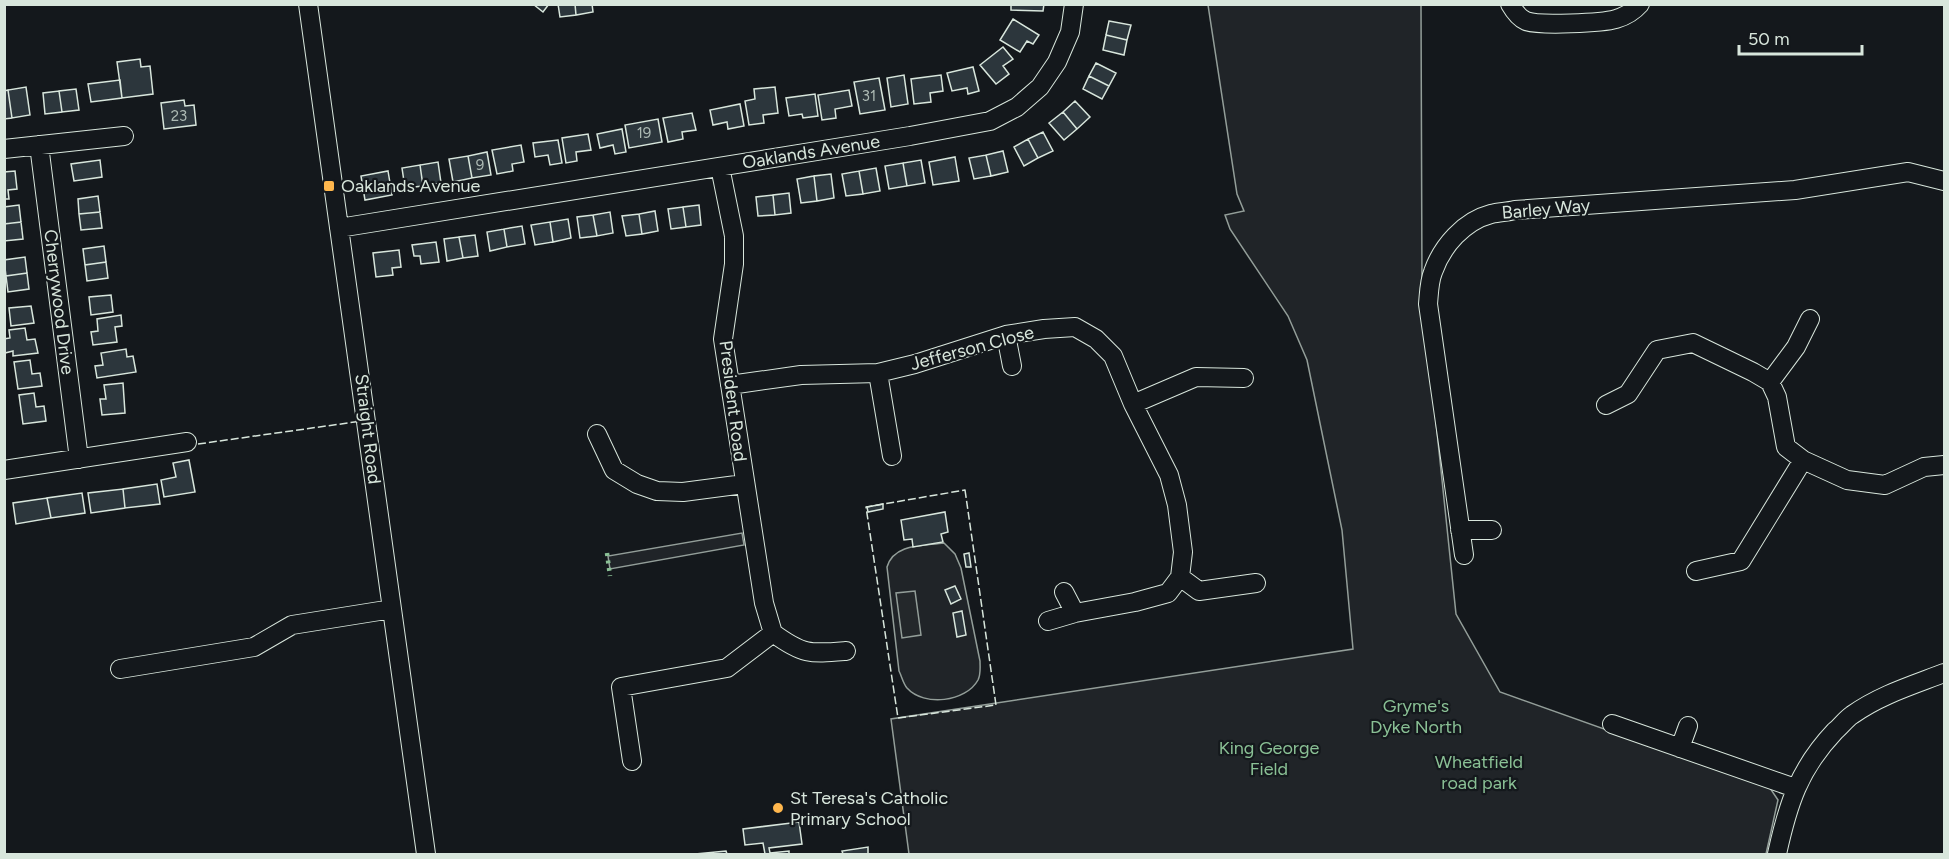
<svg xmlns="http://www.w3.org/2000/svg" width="1949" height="859" font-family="Figtree,sans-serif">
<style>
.green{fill:#202428;stroke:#939e99;stroke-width:1.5}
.parking{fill:#24282b;stroke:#939e99;stroke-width:1.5}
.building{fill:#2c363c;stroke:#d8e6dc;stroke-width:1.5}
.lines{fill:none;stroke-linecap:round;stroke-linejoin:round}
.minor-casing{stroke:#d8e6dc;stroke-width:20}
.minor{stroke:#14181c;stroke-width:18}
.hedge{stroke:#8ac095;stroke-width:4.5;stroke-dasharray:3 4.5;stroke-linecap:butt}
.fence{stroke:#d8e6dc;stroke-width:1.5;stroke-dasharray:8 3;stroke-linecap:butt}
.poi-dot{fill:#ffb74d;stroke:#14181c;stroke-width:2}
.labels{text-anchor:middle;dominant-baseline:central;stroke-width:4.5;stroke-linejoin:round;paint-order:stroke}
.number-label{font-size:15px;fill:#adbab4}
.street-label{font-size:18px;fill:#d8e6dc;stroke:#14181c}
.poi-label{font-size:18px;fill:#d8e6dc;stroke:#14181c;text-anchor:start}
.park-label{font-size:18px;fill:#8ac095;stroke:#14181c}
</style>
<rect width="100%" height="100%" fill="#14181c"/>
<path class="green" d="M 1208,5 L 1421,5 L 1422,288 L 1456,614 L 1500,692 L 1770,788 L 1778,800 L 1766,854 L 909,854 L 891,719 L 1353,649 L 1342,530 L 1307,360 L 1288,316 L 1230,229 L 1225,215 L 1244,211 L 1237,194 Z
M 742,533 L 744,545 L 610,569 L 608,556 Z
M 944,543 L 955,554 L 961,568 L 980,661 C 980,668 981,674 978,680 C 966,702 924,707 907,688 C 903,683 902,677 899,671 L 887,567 C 894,543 924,546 944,543 Z"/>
<path class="parking" d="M 915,591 L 921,635 L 902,638 L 896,593 Z"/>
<path class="building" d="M 533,4 L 549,4 L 543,12 Z
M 558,4 L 575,4 L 576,15 L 560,17 Z
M 575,4 L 592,4 L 593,12 L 576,15 Z
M 1011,4 L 1044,4 L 1043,11 L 1011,10 Z
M 1013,19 L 1039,35 L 1033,44 L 1027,41 L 1020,52 L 1000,40 Z
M 1109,21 L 1131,25 L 1127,40 L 1106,35 Z
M 1106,35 L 1127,40 L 1124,55 L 1103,50 Z
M 1003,47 L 1013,59 L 1003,66 L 1009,74 L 996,84 L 980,65 Z
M 140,59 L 141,67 L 150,66 L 153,94 L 122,98 L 117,62 Z
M 1096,63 L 1116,73 L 1109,86 L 1089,76 Z
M 973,67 L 979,91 L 968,94 L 967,88 L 952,91 L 947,73 Z
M 904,75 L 908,104 L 891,107 L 887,78 Z
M 941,75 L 943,91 L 930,93 L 931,102 L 914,104 L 911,79 Z
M 1089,76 L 1109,86 L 1102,99 L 1083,89 Z
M 879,78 L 885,110 L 860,114 L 854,82 Z
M 120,80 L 122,98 L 91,102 L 88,84 Z
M 26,87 L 30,115 L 12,118 L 8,90 Z
M 775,87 L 778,113 L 763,115 L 764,123 L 749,125 L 745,101 L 755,99 L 754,89 Z
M 76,89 L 79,110 L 62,112 L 59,91 Z
M 8,90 L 12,118 L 4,119 L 4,91 Z
M 849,90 L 852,106 L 835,109 L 836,118 L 822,120 L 818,95 Z
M 59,91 L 62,112 L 45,114 L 43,93 Z
M 815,94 L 818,116 L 803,118 L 802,114 L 789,116 L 786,98 Z
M 184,100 L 185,106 L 194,105 L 196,125 L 164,129 L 161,103 Z
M 1075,101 L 1090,117 L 1077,129 L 1063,112 Z
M 740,104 L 744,126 L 728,129 L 727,122 L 713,125 L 710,110 Z
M 1063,112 L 1077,129 L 1064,140 L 1049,123 Z
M 692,113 L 696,130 L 682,132 L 683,139 L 668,142 L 663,118 Z
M 658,119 L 662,142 L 629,148 L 625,125 Z
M 622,129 L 626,152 L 615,154 L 613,145 L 600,148 L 597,134 Z
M 1043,132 L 1053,151 L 1038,158 L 1028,139 Z
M 588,134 L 591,150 L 576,152 L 577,161 L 566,163 L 562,138 Z
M 1028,139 L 1038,158 L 1024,166 L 1014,147 Z
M 558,140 L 562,163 L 550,165 L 548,155 L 535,157 L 533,143 Z
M 521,145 L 524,162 L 512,164 L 513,171 L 497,174 L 492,150 Z
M 1003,151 L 1008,172 L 991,176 L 986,155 Z
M 487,152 L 491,175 L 472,178 L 468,156 Z
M 986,155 L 991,176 L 974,179 L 969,158 Z
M 468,156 L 472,178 L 453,182 L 449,159 Z
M 955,157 L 959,181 L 933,185 L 929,162 Z
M 100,160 L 102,177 L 74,181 L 71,164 Z
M 921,160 L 925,183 L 907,186 L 903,163 Z
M 438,162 L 441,183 L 423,186 L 420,165 Z
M 903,163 L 907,186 L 889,189 L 885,166 Z
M 420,165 L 423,186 L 405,188 L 402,168 Z
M 876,168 L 880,191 L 863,194 L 859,171 Z
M 15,171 L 17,189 L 8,190 L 9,199 L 4,199 L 4,172 Z
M 388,171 L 392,195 L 365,200 L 361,176 Z
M 859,171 L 863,194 L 846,196 L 842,174 Z
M 831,174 L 834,198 L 817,201 L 814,176 Z
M 814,176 L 817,201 L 801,203 L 797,179 Z
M 789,193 L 791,213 L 775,215 L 773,195 Z
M 773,195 L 775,215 L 758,216 L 756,197 Z
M 98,196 L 100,212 L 79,214 L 78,199 Z
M 19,205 L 21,222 L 4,224 L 4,207 Z
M 699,205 L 701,225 L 686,227 L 683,207 Z
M 683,207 L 686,227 L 671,229 L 668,209 Z
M 655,211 L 658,231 L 642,234 L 639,214 Z
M 100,212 L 102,228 L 81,230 L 79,214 Z
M 610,212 L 613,233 L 597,236 L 593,215 Z
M 639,214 L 642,234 L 626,236 L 622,216 Z
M 593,215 L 597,236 L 580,238 L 577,217 Z
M 568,219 L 571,238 L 553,242 L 550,222 Z
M 21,222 L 23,239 L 4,241 L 4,224 Z
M 550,222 L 553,242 L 535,245 L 531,225 Z
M 522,226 L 525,244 L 507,247 L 504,229 Z
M 504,229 L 507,247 L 490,251 L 487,232 Z
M 475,235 L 478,256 L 463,258 L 459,237 Z
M 459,237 L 463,258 L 447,261 L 444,239 Z
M 436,242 L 439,262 L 421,264 L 420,256 L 414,256 L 412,245 Z
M 104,246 L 106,262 L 85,265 L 83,249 Z
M 399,250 L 401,267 L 392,268 L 393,275 L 376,277 L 373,253 Z
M 25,257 L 27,273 L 6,276 L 4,260 Z
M 106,262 L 108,278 L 87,281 L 85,265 Z
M 27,273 L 29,289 L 8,292 L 6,276 Z
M 111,295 L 113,312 L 91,315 L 89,297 Z
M 31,306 L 34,323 L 11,326 L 9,308 Z
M 121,315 L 122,326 L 115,327 L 117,342 L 93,345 L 91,332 L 98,331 L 97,319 Z
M 25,328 L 27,340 L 35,339 L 38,353 L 13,356 L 13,351 L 5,353 L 4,339 L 10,338 L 9,330 Z
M 126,349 L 127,357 L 133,356 L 136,372 L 97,378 L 95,366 L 103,365 L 101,353 Z
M 30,360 L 32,374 L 40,373 L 42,386 L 18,389 L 14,362 Z
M 123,383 L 125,413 L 102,415 L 100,399 L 106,399 L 104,385 Z
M 34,393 L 36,407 L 44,406 L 46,421 L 23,424 L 19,395 Z
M 189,460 L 195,492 L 164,497 L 161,480 L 176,477 L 173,463 Z
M 157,484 L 160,504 L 125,508 L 123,489 Z
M 123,489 L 125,508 L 91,513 L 88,493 Z
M 82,493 L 85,513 L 51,518 L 47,498 Z
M 47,498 L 51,518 L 16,524 L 13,503 Z
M 883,504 L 883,509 L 868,512 L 867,507 Z
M 945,512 L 948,532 L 941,534 L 943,542 L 913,547 L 912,539 L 904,540 L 901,520 Z
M 969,553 L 971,567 L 966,567 L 964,554 Z
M 955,586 L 961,599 L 951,604 L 945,590 Z
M 962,611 L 966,635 L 957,637 L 953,613 Z
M 799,822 L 802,844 L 769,848 L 770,853 L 789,851 L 789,854 L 765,854 L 763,843 L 745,845 L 743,829 Z
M 868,847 L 868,854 L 843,854 L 842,851 Z
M 726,851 L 727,854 L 695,854 Z"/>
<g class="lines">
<g class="minor-casing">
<path id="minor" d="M 308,4 L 426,854
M 1510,4 C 1514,11 1519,18 1526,21 C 1538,26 1603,23 1616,19 C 1626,16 1633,12 1640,4
M 39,145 L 79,459
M 4,149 L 124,136
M 339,228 L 910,136 L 990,121 L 1017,107 L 1040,87 L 1057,62 L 1070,32 L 1074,4
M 1006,335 L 1012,366
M 878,373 L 892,456
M 1770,382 L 1796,347 L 1810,319
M 730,385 L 801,375 L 878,373 L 915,364 L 1006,335 L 1044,329 L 1075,327 L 1096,339 L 1113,356 L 1133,404 L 1169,475 L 1177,505 L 1183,552 L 1180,577 L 1168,593 L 1135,602 L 1075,613 L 1048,621
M 1133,404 L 1196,377 L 1244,378
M 1606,405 L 1628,394 L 1657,350 L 1693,343 L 1753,372 L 1770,382 L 1777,397 L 1786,447 L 1803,460 L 1847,480 L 1885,485 L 1924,467 L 1944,465
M 597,434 L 614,470 L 637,484 L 657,491 L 683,492 L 744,484
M 4,470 L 187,442
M 1460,530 L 1492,530
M 1464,555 L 1428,304 C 1429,294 1429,282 1433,272 C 1442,246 1464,221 1491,214 C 1499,212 1507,212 1515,210 L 1795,190 L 1908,172 L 1944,181
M 1696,571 L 1741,561 L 1803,460
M 1180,577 L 1199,591 L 1256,583
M 1064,592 L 1075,613
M 773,633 C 803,655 810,654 846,651
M 120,669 L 254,647 L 292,625 L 392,609
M 1612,724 L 1795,788
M 1680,748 L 1688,726
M 632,761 L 621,687 L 727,668 L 773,633 L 764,603 L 723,339 L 734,264 L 734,236 L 720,167
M 1777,854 C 1788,804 1799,769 1835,731 C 1841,726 1846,719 1852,715 C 1880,695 1913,685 1944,673"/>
</g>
<use href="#minor" class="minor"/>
<path class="hedge" d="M 607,553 L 610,576"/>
<path class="fence" d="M 198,444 L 362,421
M 965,490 L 996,705 L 898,718 L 866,507 Z"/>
</g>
<g class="poi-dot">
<rect x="323" y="180" width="12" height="12" rx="3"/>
<circle cx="778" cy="808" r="6"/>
</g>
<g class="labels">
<g class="number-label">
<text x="869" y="96">31</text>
<text x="179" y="116">23</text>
<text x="644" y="133">19</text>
<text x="480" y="165">9</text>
</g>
<g class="street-label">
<text transform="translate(811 152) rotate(-9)">Oaklands Avenue</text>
<text transform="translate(1546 209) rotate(-5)">Barley Way</text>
<text transform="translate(59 302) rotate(83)">Cherrywood Drive</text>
<text transform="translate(972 348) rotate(-15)">Jefferson Close</text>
<text transform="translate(733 401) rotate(83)">President Road</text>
<text transform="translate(368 429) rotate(83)">Straight Road</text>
</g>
<g class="poi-label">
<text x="341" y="186">Oaklands Avenue</text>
<text x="790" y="798">St Teresa's Catholic<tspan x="790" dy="21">Primary School</tspan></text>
</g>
<g class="park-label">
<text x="1416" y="706">Gryme's<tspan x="1416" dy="21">Dyke North</tspan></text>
<text x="1269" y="748">King George<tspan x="1269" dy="21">Field</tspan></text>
<text x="1479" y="762">Wheatfield<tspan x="1479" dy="21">road park</tspan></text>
</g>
</g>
<rect width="1949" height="859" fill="none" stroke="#d8e6dc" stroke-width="12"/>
<path d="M1739 45v9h123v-9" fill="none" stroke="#d8e6dc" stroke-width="3"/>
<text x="1748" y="45" font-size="18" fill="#d8e6dc" stroke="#14181c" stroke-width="4.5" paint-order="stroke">50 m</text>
</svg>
